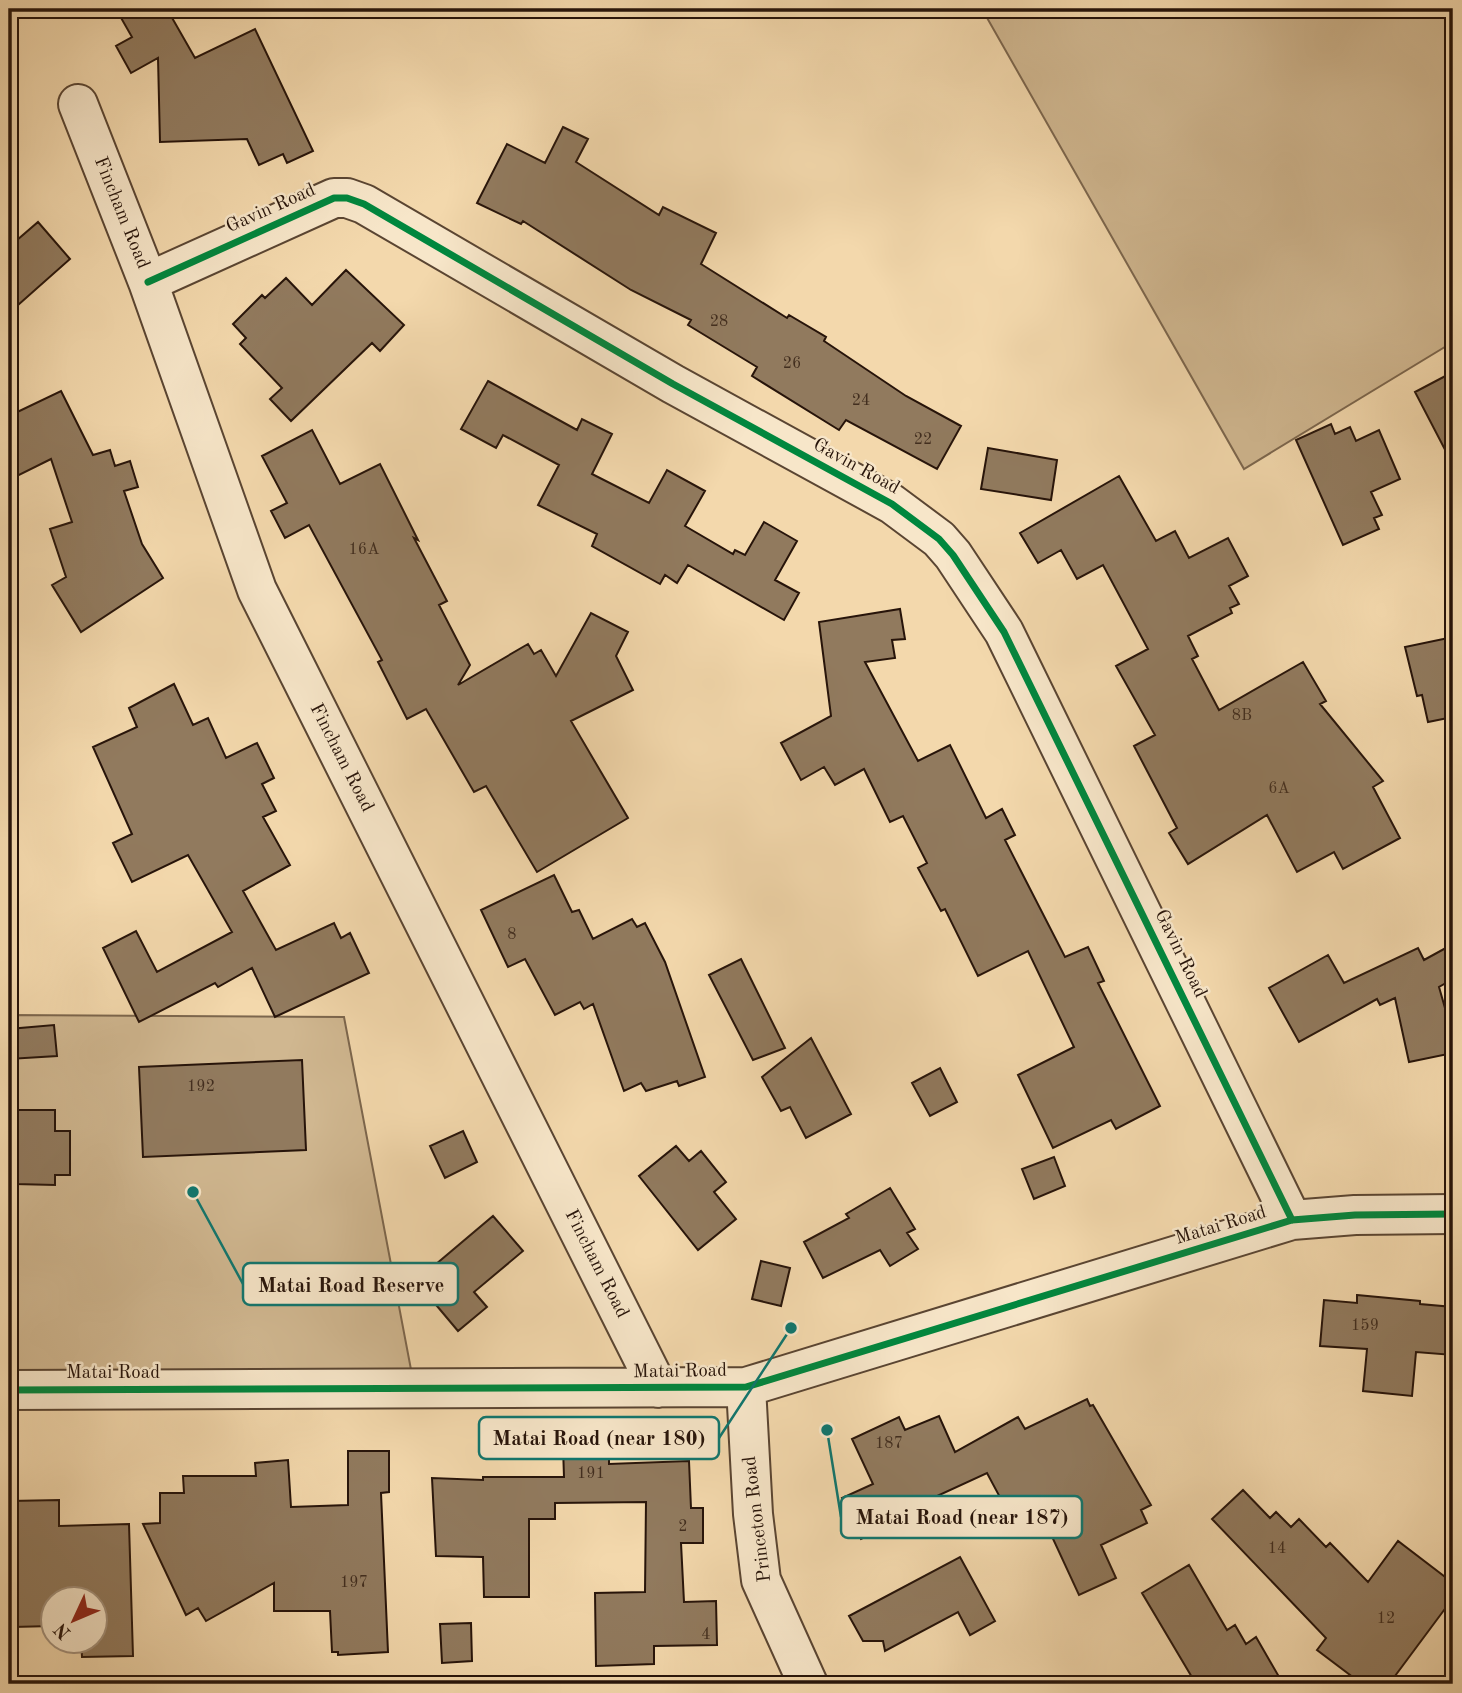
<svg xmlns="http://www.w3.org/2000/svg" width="1462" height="1693" font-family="'Old Standard TT',serif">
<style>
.green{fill:#d0b790;stroke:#7c664d;stroke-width:2}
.building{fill:#917a5e;stroke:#27140a;stroke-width:2}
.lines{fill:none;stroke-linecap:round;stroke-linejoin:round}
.minor-casing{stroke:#5a4532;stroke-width:42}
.minor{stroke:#f7e6c9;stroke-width:38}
.cycleway-casing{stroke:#f7e6c9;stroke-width:11}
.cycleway{stroke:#00873e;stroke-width:7}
.labels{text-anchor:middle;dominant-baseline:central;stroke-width:5;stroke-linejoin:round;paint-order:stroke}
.number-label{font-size:16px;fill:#422e1f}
.street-label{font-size:19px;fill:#27140a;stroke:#f7e6c9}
.leader{fill:none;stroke:#0f766e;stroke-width:2.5}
.callout-dot{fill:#0f766e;stroke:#f7e6c9;stroke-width:2.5}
.callout{fill:#f7e6c9;stroke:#0f766e;stroke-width:2.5}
.callout-label{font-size:21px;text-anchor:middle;font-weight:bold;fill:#27140a}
</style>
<rect width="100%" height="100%" fill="#f3d8ac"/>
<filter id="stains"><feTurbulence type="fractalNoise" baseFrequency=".00286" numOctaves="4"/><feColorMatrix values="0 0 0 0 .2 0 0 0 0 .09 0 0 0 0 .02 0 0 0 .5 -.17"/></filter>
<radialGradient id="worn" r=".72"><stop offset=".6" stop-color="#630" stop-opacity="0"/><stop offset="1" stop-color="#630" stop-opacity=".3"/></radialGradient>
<path class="green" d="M 982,9 L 1453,9 L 1453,342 L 1244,469 Z
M 9,1015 L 344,1017 L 413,1380 L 9,1376 Z"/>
<path class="building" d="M 116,9 L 167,9 L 195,58 L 255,29 L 313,151 L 287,163 L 283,154 L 259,165 L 247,139 L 160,142 L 158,58 L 131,73 L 116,46 L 132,37 Z
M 563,127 L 588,139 L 576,162 L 659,215 L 663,207 L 716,233 L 701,264 L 787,318 L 789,315 L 826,337 L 824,341 L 906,396 L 961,426 L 937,469 L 846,420 L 839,430 L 752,376 L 757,367 L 688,325 L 691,320 L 631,290 L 523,221 L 521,224 L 477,203 L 507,144 L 545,163 Z
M 38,222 L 70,259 L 9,313 L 9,247 Z
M 346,270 L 404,325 L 380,351 L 372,343 L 291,421 L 270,399 L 282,388 L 240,344 L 246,338 L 233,324 L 262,295 L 265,298 L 286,278 L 312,305 Z
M 1453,372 L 1453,465 L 1415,392 Z
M 488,381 L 577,430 L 582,419 L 612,434 L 592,474 L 649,503 L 667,470 L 705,491 L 685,526 L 733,554 L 735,550 L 745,555 L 764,522 L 797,541 L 775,580 L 799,593 L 784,620 L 688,565 L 677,583 L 665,575 L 660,584 L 592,546 L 597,534 L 538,505 L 559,465 L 503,435 L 496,448 L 461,429 Z
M 61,391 L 93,455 L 110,450 L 115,466 L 130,461 L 138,487 L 124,491 L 142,544 L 163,578 L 81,632 L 52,585 L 66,577 L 50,529 L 72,522 L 51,459 L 9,480 L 9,416 Z
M 1331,424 L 1335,434 L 1350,427 L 1356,441 L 1379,430 L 1400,479 L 1371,492 L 1382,515 L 1374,518 L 1379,529 L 1343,545 L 1296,440 Z
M 312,430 L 340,484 L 380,464 L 418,540 L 414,538 L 447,601 L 439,605 L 470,665 L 458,685 L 528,644 L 534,654 L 541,650 L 556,676 L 591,613 L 628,632 L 616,656 L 633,690 L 571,721 L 628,818 L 537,872 L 486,786 L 474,792 L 426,709 L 407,719 L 378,662 L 382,660 L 309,525 L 285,538 L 271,511 L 287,503 L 262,456 Z
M 988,448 L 1057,460 L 1051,500 L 981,489 Z
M 1119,476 L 1156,541 L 1175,531 L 1189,558 L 1228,538 L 1248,576 L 1229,586 L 1239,604 L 1230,608 L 1232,613 L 1188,636 L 1198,656 L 1192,659 L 1219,710 L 1303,662 L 1326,701 L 1320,704 L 1383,781 L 1373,787 L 1400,838 L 1343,869 L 1334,852 L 1297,872 L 1267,815 L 1188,864 L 1169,833 L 1177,828 L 1134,746 L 1155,735 L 1116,666 L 1148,649 L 1103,565 L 1077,579 L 1061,550 L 1038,563 L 1020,533 Z
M 900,609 L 905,639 L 892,640 L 895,658 L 865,662 L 918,761 L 950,745 L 986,818 L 1002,809 L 1015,835 L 1005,840 L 1065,957 L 1088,947 L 1104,981 L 1098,983 L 1160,1106 L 1116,1129 L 1111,1120 L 1053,1148 L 1018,1075 L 1074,1047 L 1028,951 L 978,976 L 945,909 L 941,911 L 918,868 L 927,863 L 903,816 L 890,822 L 864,769 L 835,785 L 824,767 L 801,780 L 781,743 L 831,716 L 819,622 Z
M 1453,637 L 1453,717 L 1428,722 L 1422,695 L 1417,696 L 1405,647 Z
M 174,684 L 193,725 L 208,718 L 226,758 L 257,743 L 274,778 L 262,784 L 276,811 L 263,817 L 290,865 L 243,891 L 276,950 L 334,923 L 341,938 L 350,933 L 369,973 L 275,1017 L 252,968 L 218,987 L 215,983 L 139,1022 L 103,948 L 136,931 L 157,972 L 232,932 L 188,855 L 132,882 L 113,843 L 132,834 L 93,747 L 137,727 L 129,708 Z
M 554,875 L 572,912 L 579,910 L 593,939 L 632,919 L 637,927 L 645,923 L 665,962 L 705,1077 L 679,1086 L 677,1081 L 646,1091 L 641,1083 L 624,1091 L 593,1004 L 584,1009 L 580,1002 L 555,1015 L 525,959 L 508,967 L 481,910 Z
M 1453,944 L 1453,979 L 1439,987 L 1453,1036 L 1453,1053 L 1409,1062 L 1395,998 L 1380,1005 L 1377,999 L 1299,1042 L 1269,988 L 1328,955 L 1344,983 L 1418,948 L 1424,960 Z
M 741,959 L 785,1048 L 753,1060 L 709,975 Z
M 54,1025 L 57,1056 L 9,1059 L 9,1029 Z
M 811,1038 L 851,1114 L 806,1138 L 790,1107 L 781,1111 L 762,1077 Z
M 302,1060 L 306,1150 L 143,1157 L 139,1067 Z
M 940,1068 L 957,1102 L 930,1116 L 912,1083 Z
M 9,1110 L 55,1110 L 55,1131 L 70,1131 L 70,1175 L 55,1175 L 55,1185 L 15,1184 L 16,1152 L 9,1151 Z
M 463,1131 L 477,1162 L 445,1178 L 430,1146 Z
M 676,1146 L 689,1161 L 701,1151 L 726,1182 L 714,1192 L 736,1219 L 698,1250 L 639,1176 Z
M 1054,1157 L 1065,1186 L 1034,1199 L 1022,1169 Z
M 890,1188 L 915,1229 L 907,1233 L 918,1249 L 890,1266 L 880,1250 L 823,1278 L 804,1242 L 849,1218 L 846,1214 Z
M 493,1216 L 523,1251 L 474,1292 L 487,1307 L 458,1331 L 416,1281 Z
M 761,1261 L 790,1268 L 781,1306 L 752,1299 Z
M 1357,1295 L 1420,1301 L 1420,1304 L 1453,1307 L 1453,1355 L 1416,1352 L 1412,1396 L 1363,1391 L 1367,1349 L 1320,1346 L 1324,1300 L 1357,1303 Z
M 1087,1399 L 1090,1406 L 1093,1405 L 1151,1505 L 1141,1510 L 1147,1523 L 1101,1545 L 1116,1578 L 1079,1595 L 1036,1502 L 1010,1516 L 987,1473 L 924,1502 L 927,1508 L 861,1539 L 842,1498 L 873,1484 L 852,1439 L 899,1417 L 905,1430 L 939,1416 L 955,1452 L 1018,1417 L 1025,1429 Z
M 609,1446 L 609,1464 L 689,1461 L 691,1508 L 703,1508 L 703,1543 L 681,1543 L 684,1602 L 716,1601 L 717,1645 L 654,1646 L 654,1664 L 596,1666 L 595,1593 L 645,1592 L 646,1502 L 555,1503 L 555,1519 L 529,1519 L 529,1597 L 484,1597 L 483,1557 L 436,1556 L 432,1478 L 483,1480 L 483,1477 L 564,1477 L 563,1447 Z
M 348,1451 L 389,1451 L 389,1492 L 381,1493 L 388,1652 L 338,1655 L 338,1652 L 332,1652 L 330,1611 L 274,1611 L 274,1583 L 206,1621 L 198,1608 L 186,1615 L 143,1524 L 160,1523 L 160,1493 L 184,1493 L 183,1476 L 256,1476 L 255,1463 L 288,1460 L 291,1507 L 348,1505 Z
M 1243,1490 L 1270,1518 L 1276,1512 L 1291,1527 L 1299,1519 L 1326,1547 L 1330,1543 L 1368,1582 L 1398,1541 L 1453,1583 L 1453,1598 L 1389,1684 L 1362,1684 L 1317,1650 L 1326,1638 L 1212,1519 Z
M 59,1500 L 59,1526 L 129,1524 L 133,1656 L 82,1657 L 81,1641 L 94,1641 L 94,1599 L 52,1599 L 52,1626 L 13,1627 L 13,1610 L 9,1610 L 9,1580 L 12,1580 L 10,1501 Z
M 960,1557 L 995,1621 L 970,1635 L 958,1612 L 885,1651 L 883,1641 L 863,1641 L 849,1616 Z
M 1189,1565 L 1227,1630 L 1235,1625 L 1246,1644 L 1256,1637 L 1278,1675 L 1262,1684 L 1196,1684 L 1142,1593 Z
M 471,1623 L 472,1661 L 442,1663 L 440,1624 Z"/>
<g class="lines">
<g class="minor-casing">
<path id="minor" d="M 78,104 L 148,282 L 257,590 L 658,1388
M 148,282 L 334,198 L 347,198 L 364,204 L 673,384 L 892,504 L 939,539 L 953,555 L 1004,632 L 1292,1220
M 746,1387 L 753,1514 L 761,1580 L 808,1684
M 9,1390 L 746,1387 L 1292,1220 L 1355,1215 L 1453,1214"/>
</g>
<use href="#minor" class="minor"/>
<g class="cycleway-casing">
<path id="cycleway" d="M 148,282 L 334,198 L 347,198 L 364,204 L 673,384 L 892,504 L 939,539 L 953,555 L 1004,632 L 1292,1220
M 9,1390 L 746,1387 L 1292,1220 L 1355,1215 L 1453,1214"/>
</g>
<use href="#cycleway" class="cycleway"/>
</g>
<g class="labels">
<g class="number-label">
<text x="719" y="322">28</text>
<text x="792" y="364">26</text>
<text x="861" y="401">24</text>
<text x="923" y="440">22</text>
<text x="364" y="550">16A</text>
<text x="1242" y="716">8B</text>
<text x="1279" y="789">6A</text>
<text x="512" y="935">8</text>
<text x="201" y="1087">192</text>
<text x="1365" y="1326">159</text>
<text x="889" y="1444">187</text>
<text x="591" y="1474">191</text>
<text x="683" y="1527">2</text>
<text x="1277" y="1549">14</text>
<text x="354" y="1583">197</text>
<text x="1386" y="1619">12</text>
<text x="706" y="1635">4</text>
</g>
<g class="street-label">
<text transform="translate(271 209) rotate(-24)">Gavin Road</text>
<text transform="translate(121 213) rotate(68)">Fincham Road</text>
<text transform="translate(856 467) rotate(29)">Gavin Road</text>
<text transform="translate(341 758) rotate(63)">Fincham Road</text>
<text transform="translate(1180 954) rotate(64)">Gavin Road</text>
<text transform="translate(1221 1226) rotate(-17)">Matai Road</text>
<text transform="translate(596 1264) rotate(63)">Fincham Road</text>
<text transform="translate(680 1372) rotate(-1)">Matai Road</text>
<text x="113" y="1373">Matai Road</text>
<text transform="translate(758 1519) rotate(-97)">Princeton Road</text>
</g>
</g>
<path class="leader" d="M193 1192L243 1284M791 1328L719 1438M827 1430L841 1517"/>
<g class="callout-dot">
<circle cx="193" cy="1192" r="7"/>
<circle cx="791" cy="1328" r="7"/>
<circle cx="827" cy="1430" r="7"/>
</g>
<g class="callout">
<rect x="243" y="1263" width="215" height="42" rx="7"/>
<rect x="479" y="1417" width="240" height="42" rx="7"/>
<rect x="841" y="1496" width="241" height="42" rx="7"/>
</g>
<g class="callout-label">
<text x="351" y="1292">Matai Road Reserve</text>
<text x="599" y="1445">Matai Road (near 180)</text>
<text x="962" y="1524">Matai Road (near 187)</text>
</g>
<rect width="1462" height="1693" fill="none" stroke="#f3d8ac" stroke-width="35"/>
<rect x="10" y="10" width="1441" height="1672" fill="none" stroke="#27140a" stroke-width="3.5"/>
<rect x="18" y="18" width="1427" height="1658" fill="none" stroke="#27140a" stroke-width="2"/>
<g transform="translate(74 1620) rotate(226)"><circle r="33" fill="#f7e6c9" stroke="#a4927d" stroke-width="2"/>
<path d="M0-5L12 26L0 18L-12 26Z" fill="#8f2418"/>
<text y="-10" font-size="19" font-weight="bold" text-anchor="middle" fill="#27140a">N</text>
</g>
<rect width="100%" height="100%" filter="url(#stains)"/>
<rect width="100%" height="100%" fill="url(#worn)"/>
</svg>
